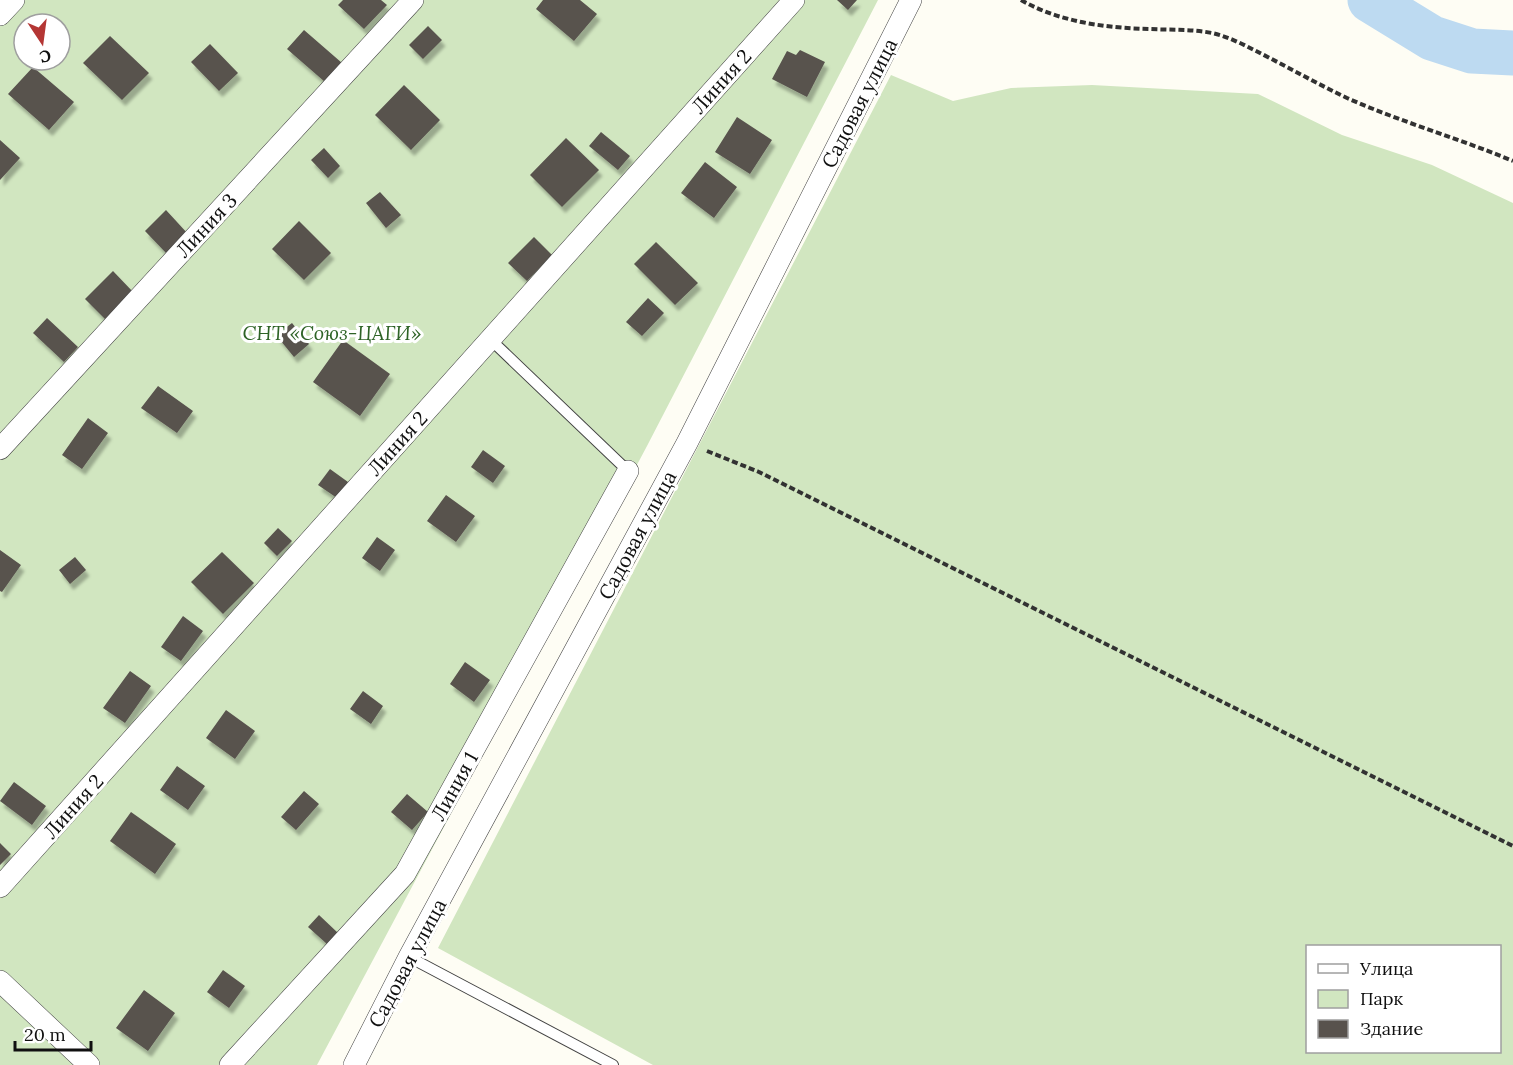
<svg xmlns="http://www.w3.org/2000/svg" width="1513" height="1065" font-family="Lora,serif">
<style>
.green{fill:#d1e6c0;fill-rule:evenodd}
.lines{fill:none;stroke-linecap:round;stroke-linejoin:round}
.river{stroke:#bddaf1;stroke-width:45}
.building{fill:#58524d;filter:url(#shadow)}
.service-casing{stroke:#434343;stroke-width:12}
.minor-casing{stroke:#434343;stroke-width:22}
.path{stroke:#323232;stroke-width:4;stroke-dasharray:6 3;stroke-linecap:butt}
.service{stroke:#fff;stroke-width:10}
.minor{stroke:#fff;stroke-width:21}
.labels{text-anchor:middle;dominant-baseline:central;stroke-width:6;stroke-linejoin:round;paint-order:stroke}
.street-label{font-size:20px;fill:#101010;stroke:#fff}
.park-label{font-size:20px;font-style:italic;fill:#2e6326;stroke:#fff}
</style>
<defs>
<filter id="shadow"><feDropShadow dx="3.5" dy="6" stdDeviation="1.5" flood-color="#0004"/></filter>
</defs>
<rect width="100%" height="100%" fill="#fefdf4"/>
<path class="green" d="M 0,0 L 878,0 L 647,446 L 317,1065 L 0,1065 ZM 24,24 L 60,24 L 60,60 L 24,60 Z
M 891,75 L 953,101 L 1011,88 L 1092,85 L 1258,94 L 1342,135 L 1432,165 L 1513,203 L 1513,1065 L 653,1065 L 438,948 ZM 1308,946 L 1500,946 L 1500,1052 L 1308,1052 Z"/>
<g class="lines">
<path class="river" d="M 1370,0 L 1432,38 L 1472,51 L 1513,53"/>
</g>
<path class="building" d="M 343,0 L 381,0 L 387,5 L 364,29 L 338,5 Z
M 543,0 L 580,0 L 597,14 L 574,41 L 536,9 Z
M 837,0 L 857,0 L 848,10 Z
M 428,26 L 442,40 L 423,59 L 409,45 Z
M 304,30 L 342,63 L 325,82 L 287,49 Z
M 110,36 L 149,73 L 122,100 L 83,63 Z
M 210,44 L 238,73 L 219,91 L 191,62 Z
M 800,50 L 825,62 L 807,97 L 772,79 L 787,51 L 796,55 Z
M 33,67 L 74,102 L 49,130 L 8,94 Z
M 404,85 L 440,120 L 411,150 L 375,115 Z
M 737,117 L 772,140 L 750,174 L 715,152 Z
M 601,132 L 630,156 L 618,170 L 589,146 Z
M 566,138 L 599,170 L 562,207 L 530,175 Z
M 0,140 L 20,158 L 0,180 Z
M 324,148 L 340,166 L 328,178 L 311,160 Z
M 705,162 L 737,187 L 714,218 L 681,193 Z
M 380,192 L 401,215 L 386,228 L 366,203 Z
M 166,210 L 188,234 L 167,254 L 145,231 Z
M 299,221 L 331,253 L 304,280 L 272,249 Z
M 534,237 L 552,255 L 527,281 L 508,263 Z
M 656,242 L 698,283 L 675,305 L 634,264 Z
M 113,271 L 134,293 L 106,320 L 85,299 Z
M 648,298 L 664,313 L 642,336 L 626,322 Z
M 47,318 L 78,347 L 64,362 L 33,333 Z
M 292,323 L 309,344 L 294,357 L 276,335 Z
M 343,340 L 390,374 L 360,416 L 313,382 Z
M 158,386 L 193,411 L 177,433 L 141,408 Z
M 88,418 L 108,433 L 82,469 L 62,455 Z
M 483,450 L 505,466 L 493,483 L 471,467 Z
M 330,469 L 348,482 L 337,498 L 318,485 Z
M 446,495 L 475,516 L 456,542 L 427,521 Z
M 278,528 L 292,541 L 277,556 L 264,543 Z
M 377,537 L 395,550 L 380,571 L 362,558 Z
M 0,550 L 21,565 L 2,592 L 0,591 Z
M 222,552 L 254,583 L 223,614 L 191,582 Z
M 75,557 L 86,570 L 70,584 L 59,570 Z
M 183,616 L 203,631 L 181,661 L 161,647 Z
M 465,662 L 490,680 L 474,702 L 450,684 Z
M 130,671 L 151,686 L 125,723 L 103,708 Z
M 363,691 L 383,706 L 371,724 L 350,709 Z
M 226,710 L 255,731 L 235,759 L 206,738 Z
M 177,766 L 205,786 L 188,810 L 160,790 Z
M 14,782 L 46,806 L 32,825 L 0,801 Z
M 304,791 L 319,804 L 296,830 L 281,817 Z
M 407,794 L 428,812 L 412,830 L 391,812 Z
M 131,812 L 176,844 L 155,874 L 110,841 Z
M 0,843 L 11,854 L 0,865 Z
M 319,915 L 338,933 L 327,944 L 308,927 Z
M 223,970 L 245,986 L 229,1008 L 207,992 Z
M 144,990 L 175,1013 L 148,1051 L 116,1028 Z"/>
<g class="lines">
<g class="service-casing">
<path id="service" d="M 490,339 L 628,471
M 409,957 L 613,1065"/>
</g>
<g class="minor-casing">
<path id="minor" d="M 0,15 L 14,0
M 0,449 L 413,0
M 0,887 L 794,0
M 0,981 L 89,1065
M 230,1065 L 405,874 L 628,471
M 354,1065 L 409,957 L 687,443 L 911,0"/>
</g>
<path class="path" d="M 1021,0 C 1059,22 1106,28 1149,29 C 1170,30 1191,29 1212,33 C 1230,37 1246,46 1262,54 C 1291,69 1318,84 1347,98 C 1401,122 1458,138 1513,161
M 707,451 L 759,472 L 1513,846"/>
<use href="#service" class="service"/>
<use href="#minor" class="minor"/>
</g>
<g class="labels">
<g class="street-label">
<text transform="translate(721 81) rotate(-48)">Линия 2</text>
<text transform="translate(859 103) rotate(-63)">Садовая улица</text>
<text transform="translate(206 225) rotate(-47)">Линия 3</text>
<text transform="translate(397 443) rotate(-48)">Линия 2</text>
<text transform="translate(637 535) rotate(-62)">Садовая улица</text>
<text transform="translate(454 786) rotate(-61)">Линия 1</text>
<text transform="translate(73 806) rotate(-48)">Линия 2</text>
<text transform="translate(407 963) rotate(-62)">Садовая улица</text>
</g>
<g class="park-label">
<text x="332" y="332">СНТ «Союз-ЦАГИ»</text>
</g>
</g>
<rect x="1306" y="945" width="195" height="108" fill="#ffffff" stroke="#9f9f9f" stroke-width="1.5"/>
<rect x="1318" y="964" width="30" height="9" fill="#ffffff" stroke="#9f9f9f" stroke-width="1.5"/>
<text x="1360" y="975" font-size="18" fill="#101010">Улица</text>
<rect x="1318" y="990" width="30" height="18" fill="#d1e6c0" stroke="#9f9f9f" stroke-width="1.5"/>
<text x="1360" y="1005" font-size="18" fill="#101010">Парк</text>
<rect x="1318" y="1020" width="30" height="18" fill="#58524d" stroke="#9f9f9f" stroke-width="1.5"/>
<text x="1360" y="1035" font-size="18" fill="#101010">Здание</text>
<g transform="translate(42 42) rotate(167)"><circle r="28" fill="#ffffff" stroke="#9f9f9f" stroke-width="1.5"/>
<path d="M0-4.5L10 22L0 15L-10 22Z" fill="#b43634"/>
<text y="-9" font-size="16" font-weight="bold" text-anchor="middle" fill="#101010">С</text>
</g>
<path d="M15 1041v9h76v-9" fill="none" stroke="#101010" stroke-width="3"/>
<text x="24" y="1041" font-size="18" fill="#101010" stroke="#ffffff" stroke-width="4.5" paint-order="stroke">20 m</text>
</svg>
